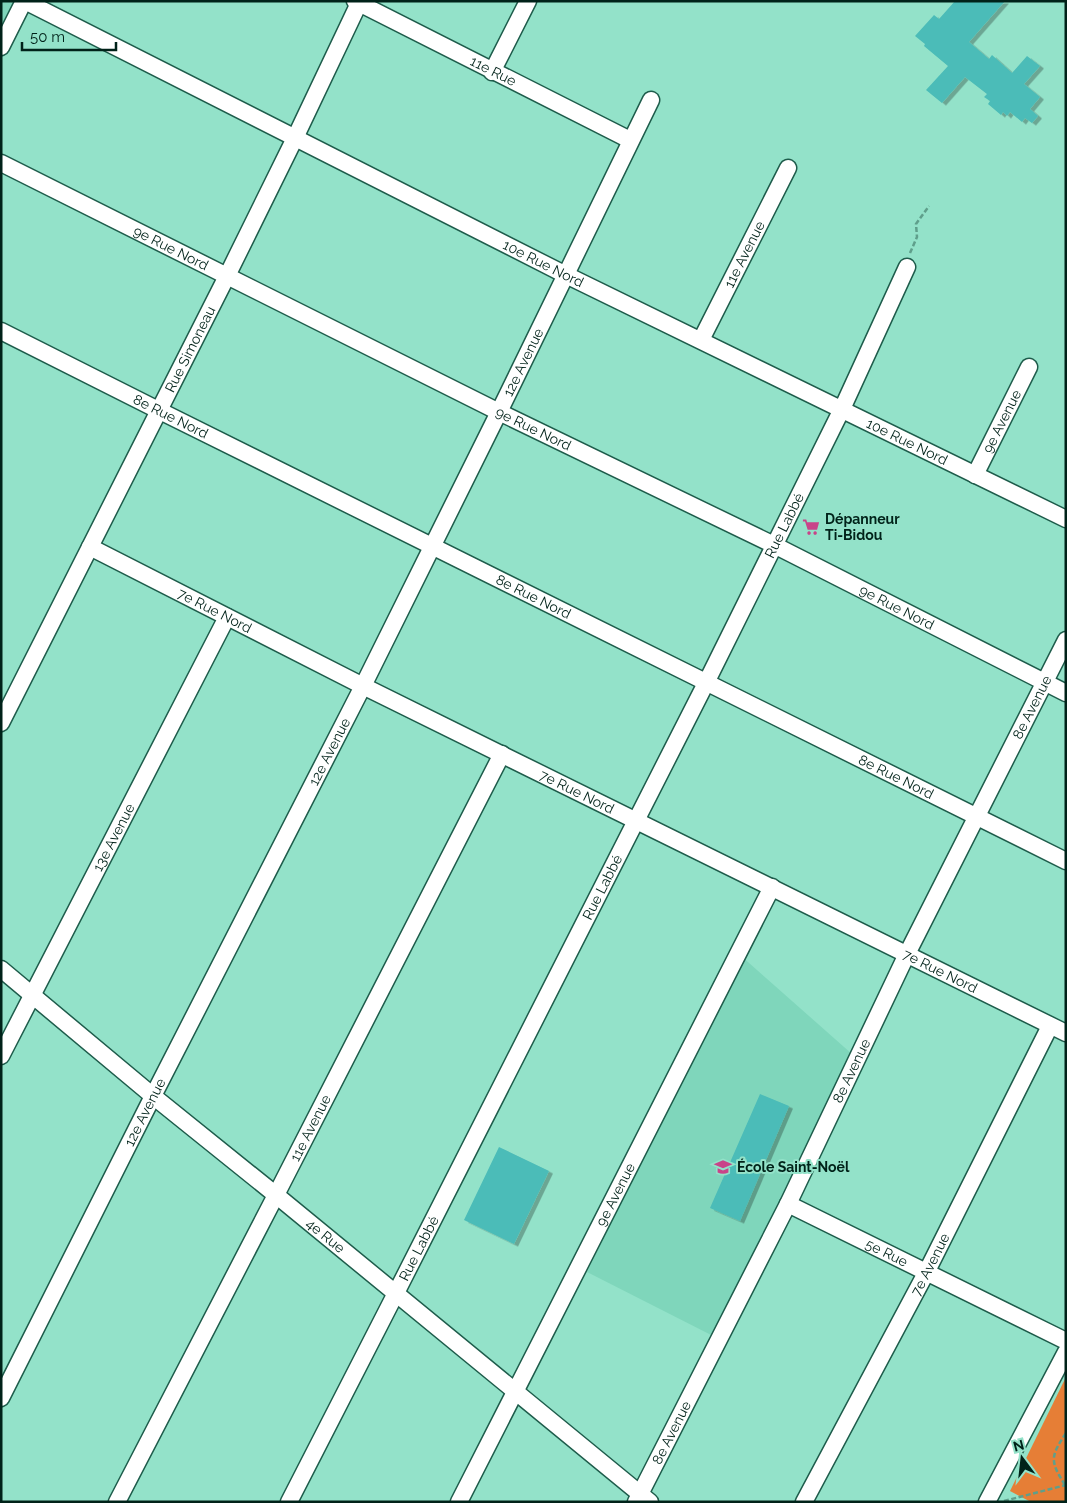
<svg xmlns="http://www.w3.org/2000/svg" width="1067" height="1503" font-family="Raleway,sans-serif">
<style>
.built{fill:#7fd6bb}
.green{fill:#e67e36}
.building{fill:#4bbcb8;filter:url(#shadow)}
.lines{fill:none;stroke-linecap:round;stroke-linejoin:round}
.minor-casing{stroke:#1e5c4b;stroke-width:19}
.path{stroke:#5f9f8b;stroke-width:2.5;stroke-dasharray:5 2.5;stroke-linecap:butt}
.minor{stroke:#fff;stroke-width:16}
.labels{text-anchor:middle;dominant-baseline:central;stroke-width:4;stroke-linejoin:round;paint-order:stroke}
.street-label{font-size:14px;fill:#002219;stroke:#93e2c9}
.poi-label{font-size:14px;font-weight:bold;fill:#002219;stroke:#93e2c9;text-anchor:start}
</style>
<defs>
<filter id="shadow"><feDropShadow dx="4" dy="2.5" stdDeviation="0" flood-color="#0004"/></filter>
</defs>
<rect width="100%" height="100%" fill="#93e2c9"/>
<path class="built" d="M 1,1 L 24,1 L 1,47 Z
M 740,955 L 861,1062 L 721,1340 L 587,1272 Z"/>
<path class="green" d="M 1066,1377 L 1066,1502 L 1031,1502 L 1010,1491 Z"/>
<path class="building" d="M 955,1 L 1005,1 L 969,42 L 989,59 L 992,55 L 1012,73 L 1027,56 L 1040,66 L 1024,84 L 1040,97 L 1030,109 L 1038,116 L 1032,123 L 1025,118 L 1022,122 L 1010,112 L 1007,116 L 1003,112 L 1001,115 L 988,104 L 990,101 L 984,97 L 987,94 L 965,77 L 942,103 L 926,90 L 948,66 L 924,46 L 925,44 L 915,36 L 934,15 L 939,19 Z
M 760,1094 L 789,1106 L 740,1221 L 710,1208 Z
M 499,1147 L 549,1171 L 514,1244 L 464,1220 Z"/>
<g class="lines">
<g class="minor-casing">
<g id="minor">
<path id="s1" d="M 25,1 L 566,275 L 1066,519"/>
<path id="s2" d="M 355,1 L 630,140"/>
<path d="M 1,47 L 24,1"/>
<path d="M 492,72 L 528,1"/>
<path id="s3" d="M 1,163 L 499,412 L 774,545 L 1066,693"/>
<path id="s4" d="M 1,331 L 158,410 L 1066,861"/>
<path id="s5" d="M 701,340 L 788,168"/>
<path id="s6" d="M 975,475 L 1029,367"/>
<path id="s7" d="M 90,547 L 363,686 L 1066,1033"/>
<path id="s8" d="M 1,723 L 227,276 L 295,138 L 360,1"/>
<path id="s9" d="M 1,969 L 153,1096 L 276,1195 L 650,1502"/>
<path id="s10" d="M 1,1056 L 227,617"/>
<path id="s11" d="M 788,1204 L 1066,1341"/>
<path id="s12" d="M 1,1398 L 153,1096 L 363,686 L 499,412 L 651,100"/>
<path id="s13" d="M 117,1502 L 276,1195 L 502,754"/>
<path id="s14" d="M 289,1502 L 396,1293 L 706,683 L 842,409 L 907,267"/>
<path id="s15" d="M 459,1502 L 772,887"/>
<path id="s16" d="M 636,1502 L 788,1204 L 907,954 L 1066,640"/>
<path id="s17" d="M 804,1502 L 926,1273 L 1050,1026"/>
<path d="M 987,1502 L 1066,1352"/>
</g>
</g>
<path class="path" d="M 910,253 L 917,237 L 916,224 L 929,206
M 1065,1485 C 1050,1461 1050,1457 1066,1433
M 1004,1501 L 1066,1485"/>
<use href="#minor" class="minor"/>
</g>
<defs>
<g id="supermarket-bare" transform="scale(1.35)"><path d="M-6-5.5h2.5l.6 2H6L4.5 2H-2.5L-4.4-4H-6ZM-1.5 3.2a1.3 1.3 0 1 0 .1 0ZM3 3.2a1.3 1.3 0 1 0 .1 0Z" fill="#c84489" stroke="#93e2c9" stroke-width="2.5" paint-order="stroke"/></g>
<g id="school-bare" transform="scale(1.35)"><path d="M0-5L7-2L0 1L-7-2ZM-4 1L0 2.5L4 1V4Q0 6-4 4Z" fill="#c84489" stroke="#93e2c9" stroke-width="2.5" paint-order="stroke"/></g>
</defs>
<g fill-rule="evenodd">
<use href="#supermarket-bare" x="811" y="527"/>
<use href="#school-bare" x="723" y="1167"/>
</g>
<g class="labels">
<g class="street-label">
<text stroke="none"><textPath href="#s2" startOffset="155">11e Rue</textPath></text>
<text stroke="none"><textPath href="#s3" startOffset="190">9e Rue Nord</textPath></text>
<text stroke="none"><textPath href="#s5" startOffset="96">11e Avenue</textPath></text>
<text stroke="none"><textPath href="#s1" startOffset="581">10e Rue Nord</textPath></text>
<text stroke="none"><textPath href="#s8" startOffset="419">Rue Simoneau</textPath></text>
<text stroke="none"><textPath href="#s12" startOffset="1160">12e Avenue</textPath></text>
<text stroke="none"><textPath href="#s4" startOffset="190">8e Rue Nord</textPath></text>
<text stroke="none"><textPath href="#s6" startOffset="60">9e Avenue</textPath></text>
<text stroke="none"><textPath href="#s3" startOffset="595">9e Rue Nord</textPath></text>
<text stroke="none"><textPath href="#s1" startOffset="986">10e Rue Nord</textPath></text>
<text stroke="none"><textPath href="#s14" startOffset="1095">Rue Labbé</textPath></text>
<text stroke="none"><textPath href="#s4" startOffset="595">8e Rue Nord</textPath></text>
<text stroke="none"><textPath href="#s3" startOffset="1000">9e Rue Nord</textPath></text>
<text stroke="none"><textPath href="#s7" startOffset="140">7e Rue Nord</textPath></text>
<text stroke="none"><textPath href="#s16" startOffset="888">8e Avenue</textPath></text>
<text stroke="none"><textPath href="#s12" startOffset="725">12e Avenue</textPath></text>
<text stroke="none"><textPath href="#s4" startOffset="1000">8e Rue Nord</textPath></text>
<text stroke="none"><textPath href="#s7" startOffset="545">7e Rue Nord</textPath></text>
<text stroke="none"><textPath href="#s10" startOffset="246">13e Avenue</textPath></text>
<text stroke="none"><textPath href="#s14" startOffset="690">Rue Labbé</textPath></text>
<text stroke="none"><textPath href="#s7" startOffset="950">7e Rue Nord</textPath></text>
<text stroke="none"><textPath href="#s16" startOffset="482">8e Avenue</textPath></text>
<text stroke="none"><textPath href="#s12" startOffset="320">12e Avenue</textPath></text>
<text stroke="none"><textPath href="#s13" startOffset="421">11e Avenue</textPath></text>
<text stroke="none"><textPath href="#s15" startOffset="345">9e Avenue</textPath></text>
<text stroke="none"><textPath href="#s9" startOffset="420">4e Rue</textPath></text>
<text stroke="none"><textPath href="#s14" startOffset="285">Rue Labbé</textPath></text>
<text stroke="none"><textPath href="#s11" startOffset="110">5e Rue</textPath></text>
<text stroke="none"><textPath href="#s17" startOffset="269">7e Avenue</textPath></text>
<text stroke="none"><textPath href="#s16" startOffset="78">8e Avenue</textPath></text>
</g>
<g class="poi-label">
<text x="825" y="519">Dépanneur<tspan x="825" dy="16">Ti-Bidou</tspan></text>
<text x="737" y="1167">École Saint-Noël</text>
</g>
</g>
<rect width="1067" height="1503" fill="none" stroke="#002219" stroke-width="5"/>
<g transform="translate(1022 1458) rotate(345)" stroke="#93e2c9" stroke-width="4" paint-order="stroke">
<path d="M0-4L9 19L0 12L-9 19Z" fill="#002219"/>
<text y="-8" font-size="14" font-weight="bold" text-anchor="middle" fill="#002219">N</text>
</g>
<path d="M22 42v8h94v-8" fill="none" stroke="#002219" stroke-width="2.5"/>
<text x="30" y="42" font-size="15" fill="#002219" stroke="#93e2c9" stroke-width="4" paint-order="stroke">50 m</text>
</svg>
